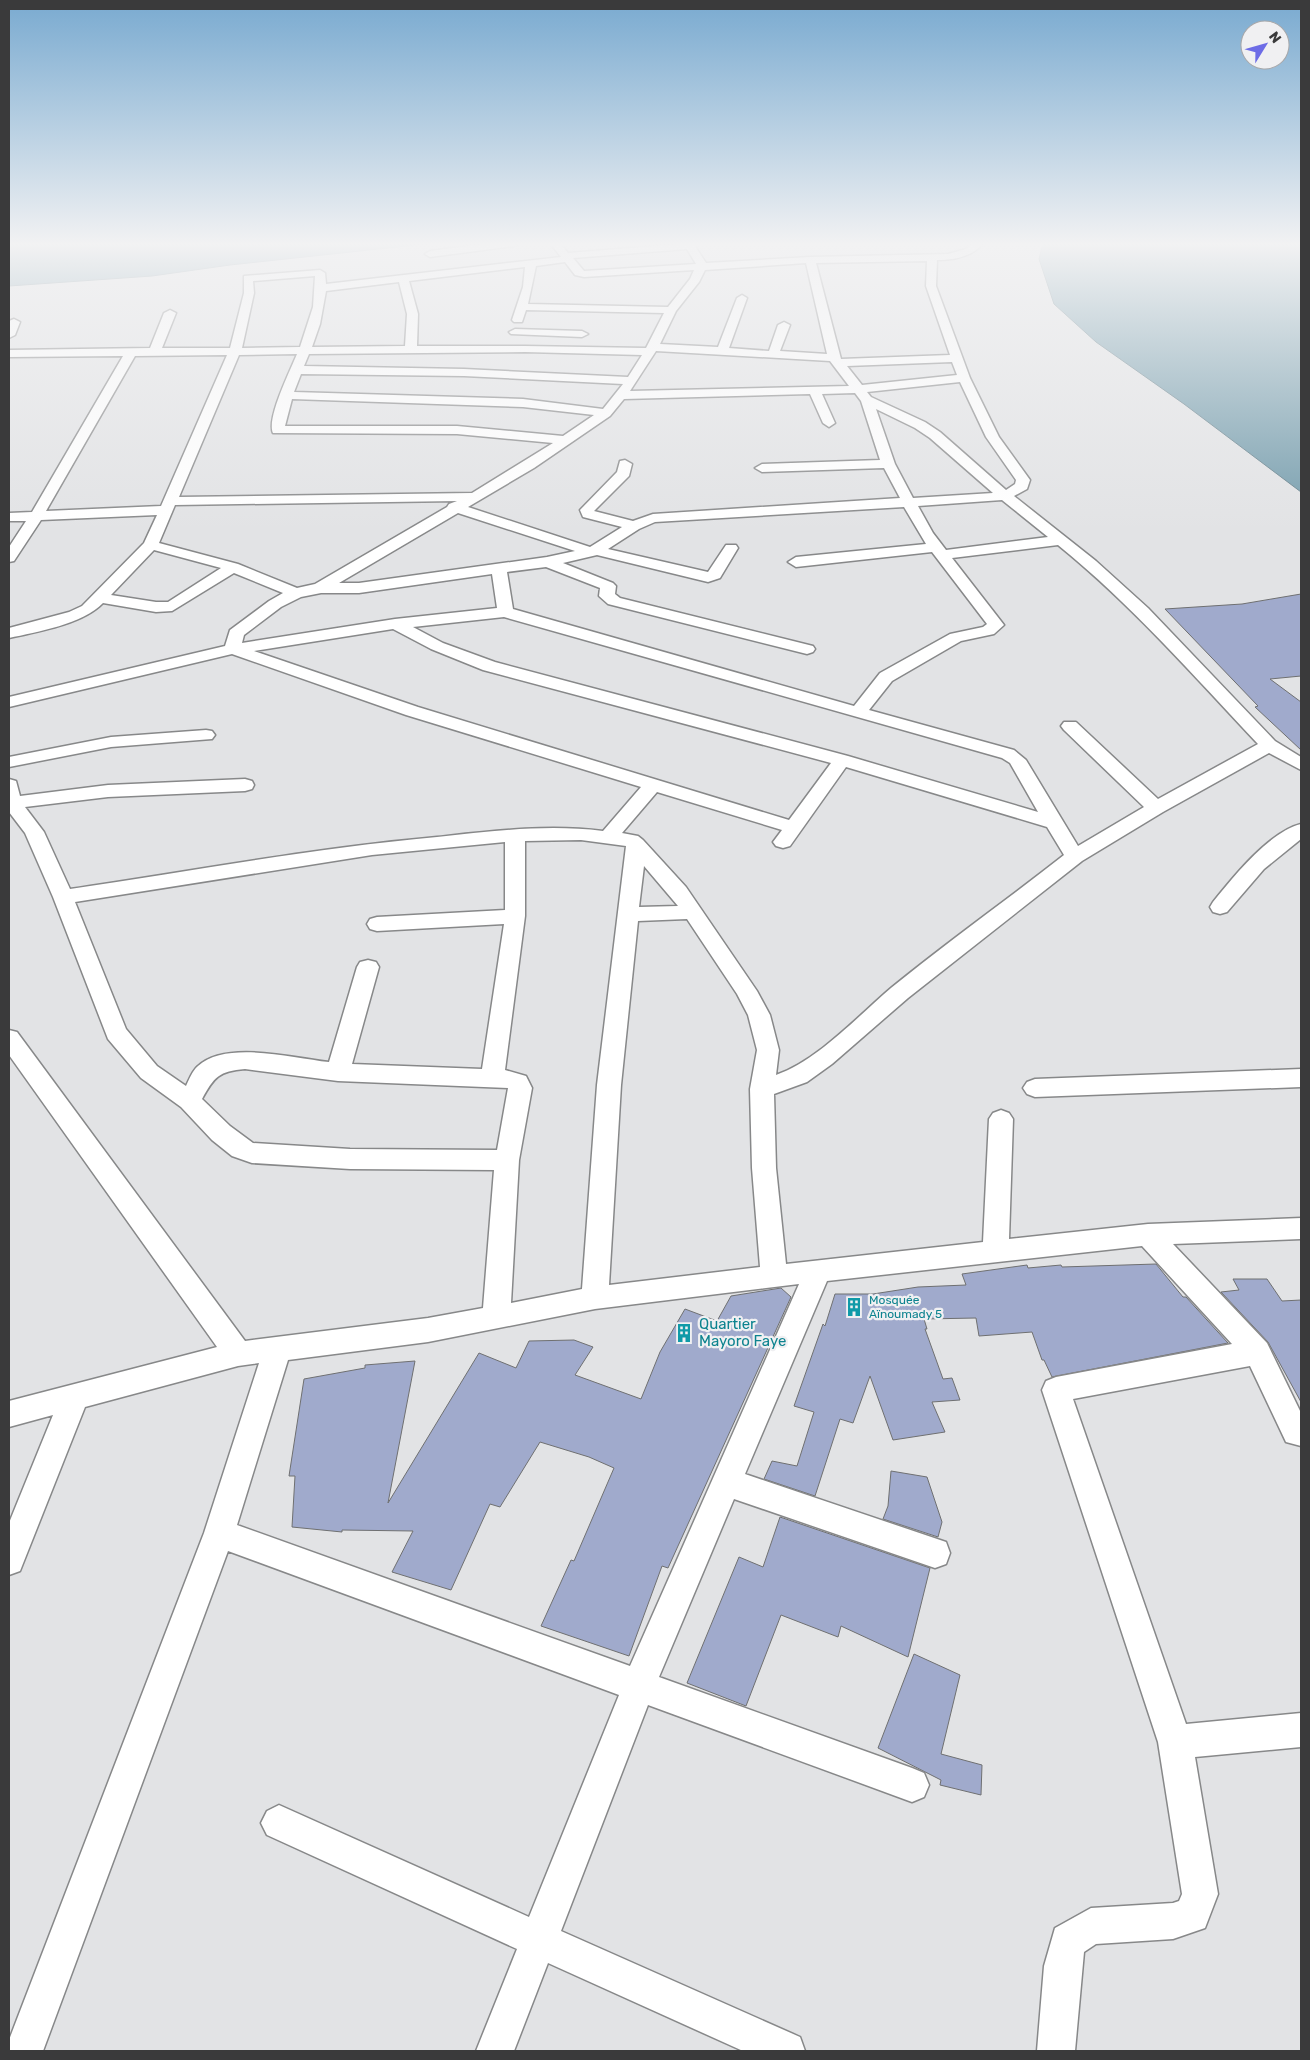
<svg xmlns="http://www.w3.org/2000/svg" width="1310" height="2060" font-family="Rubik,sans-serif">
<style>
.water{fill:#749cac;stroke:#637f8a}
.building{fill:#a0aacc;stroke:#6f7071}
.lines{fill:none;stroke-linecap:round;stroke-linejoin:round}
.street-casing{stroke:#878889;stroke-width:3}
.street{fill:#fff;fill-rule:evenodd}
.labels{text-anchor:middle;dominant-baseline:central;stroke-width:4.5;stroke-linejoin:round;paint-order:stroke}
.culture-label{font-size:12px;fill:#0d838f;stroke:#f0f0f2;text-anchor:start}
.near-culture-label{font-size:15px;fill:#0d838f;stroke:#f0f0f2;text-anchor:start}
</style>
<rect width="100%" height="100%" fill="#e2e3e5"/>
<path class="water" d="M 9,243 L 434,243 L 230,265 L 152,276 L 9,286 Z
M 1043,243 L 1301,243 L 1301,492 L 1184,404 L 1096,342 L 1054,304 L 1039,259 Z"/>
<path class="building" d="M 1301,594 L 1301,676 L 1270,679 L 1301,702 L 1301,750 L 1255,707 L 1258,706 L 1165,609 L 1242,604 Z
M 1156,1264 L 1183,1297 L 1186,1297 L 1228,1343 L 1052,1377 L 1044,1360 L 1042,1360 L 1032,1332 L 979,1336 L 976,1318 L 924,1319 L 927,1329 L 925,1329 L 943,1379 L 952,1378 L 960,1400 L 932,1402 L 945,1432 L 893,1440 L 870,1376 L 853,1423 L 840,1419 L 815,1496 L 764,1479 L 772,1461 L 797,1466 L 814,1412 L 794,1406 L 823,1324 L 825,1326 L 835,1294 L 873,1294 L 918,1287 L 966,1285 L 962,1274 L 1027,1265 L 1028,1268 L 1061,1265 L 1062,1267 Z
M 1233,1279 L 1267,1279 L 1282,1301 L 1301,1300 L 1301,1402 L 1268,1342 L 1221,1292 L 1239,1290 Z
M 781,1288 L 791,1297 L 668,1568 L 662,1566 L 629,1656 L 541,1626 L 571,1560 L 574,1561 L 614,1468 L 589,1457 L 540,1442 L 500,1507 L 490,1504 L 451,1590 L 392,1572 L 413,1531 L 342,1530 L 342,1532 L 292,1527 L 295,1476 L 289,1476 L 304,1379 L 365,1368 L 365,1365 L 415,1361 L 388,1503 L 479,1353 L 516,1368 L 529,1341 L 574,1340 L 593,1347 L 575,1375 L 641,1399 L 660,1352 L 685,1309 L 717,1321 L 731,1296 Z
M 891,1471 L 927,1477 L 942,1522 L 938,1537 L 883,1519 L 888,1506 Z
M 780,1517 L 930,1568 L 908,1657 L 841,1626 L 838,1637 L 781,1615 L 746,1706 L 687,1683 L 739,1557 L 763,1567 Z
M 914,1654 L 960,1675 L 941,1754 L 982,1765 L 981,1795 L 940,1785 L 941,1780 L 878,1748 Z"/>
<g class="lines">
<g class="street-casing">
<path id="street" d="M 491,243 L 519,243 L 514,246 L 430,257 L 425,254 L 430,251 Z
M 550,243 L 560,243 L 568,253 L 693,243 L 706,263 L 810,257 L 948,254 L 966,249 L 972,243 L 983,243 C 972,257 954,260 937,260 L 936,286 L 970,378 L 999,437 L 1030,480 L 1027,489 L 1014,496 L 1096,561 L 1148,608 L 1275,741 L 1301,757 L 1301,770 L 1269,753 L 1163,812 L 1082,861 L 908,998 L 832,1064 L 807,1082 L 774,1094 L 776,1168 L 786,1264 L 983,1242 L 989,1119 L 993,1113 L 1001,1110 L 1009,1113 L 1013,1119 L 1009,1239 L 1148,1224 L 1301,1218 L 1301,1239 L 1173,1244 L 1267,1343 L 1301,1413 L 1301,1446 L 1286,1442 L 1250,1366 L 1073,1399 L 1186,1724 L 1301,1713 L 1301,1747 L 1195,1757 L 1218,1894 L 1205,1928 L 1173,1939 L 1096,1944 L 1084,1952 L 1075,2051 L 1037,2051 L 1044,1966 L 1055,1928 L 1091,1908 L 1173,1903 L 1179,1901 L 1182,1894 L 1158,1742 L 1042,1390 L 1046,1381 L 1056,1377 L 1232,1344 L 1142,1246 L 827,1281 L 745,1474 L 946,1542 L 950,1553 L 946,1564 L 935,1568 L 734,1499 L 659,1677 L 912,1768 L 924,1773 L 929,1785 L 924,1797 L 912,1802 L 648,1705 L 561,1931 L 800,2037 L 805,2051 L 743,2051 L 548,1963 L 514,2051 L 476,2051 L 517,1949 L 267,1835 L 261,1823 L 267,1811 L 279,1805 L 529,1917 L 619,1695 L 228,1551 L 43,2051 L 9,2051 L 9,2040 L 204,1533 L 259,1363 L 238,1366 L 85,1407 L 20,1571 L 9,1575 L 9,1523 L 53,1415 L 9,1427 L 9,1401 L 217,1347 L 9,1055 L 9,1030 L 17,1032 L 245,1341 L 428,1318 L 483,1308 L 494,1170 L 350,1169 L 252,1163 L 232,1156 L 212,1140 L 181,1107 L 141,1078 L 108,1039 L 53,897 L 25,833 L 9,812 L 9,779 L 16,781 L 20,796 L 108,785 L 245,779 L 252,781 L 254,785 L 252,789 L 245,791 L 108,797 L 25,807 L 44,832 L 70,889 C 192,871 314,848 437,837 C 492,831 548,824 603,831 L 641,787 L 406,715 L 232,654 L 9,707 L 9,697 L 225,646 L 230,630 L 269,601 L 283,593 L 234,573 L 172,611 L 156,612 L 103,603 C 83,624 37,632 9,638 L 9,628 L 69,612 L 82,606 L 144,543 L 157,515 L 41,520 L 14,561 L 9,562 L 9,547 L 26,521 L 9,521 L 9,513 L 32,512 L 123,356 L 9,357 L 9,350 L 150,348 L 164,313 L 170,310 L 176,313 L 162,348 L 230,348 L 244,293 L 244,276 L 320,270 L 325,273 L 326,284 L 561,257 ZM 687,249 L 696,264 L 584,271 L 573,258 ZM 927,261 L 926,286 L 950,355 L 841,359 L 816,263 ZM 565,262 L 575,275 L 584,277 L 694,270 L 690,279 L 668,307 L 528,304 L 536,266 ZM 806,263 L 827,354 L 780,351 L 790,325 L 784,322 L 778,325 L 769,351 L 729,348 L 747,298 L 742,295 L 737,298 L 718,347 L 660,344 L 676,311 L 699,282 L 705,270 ZM 525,267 L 523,287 L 512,320 L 514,322 L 522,322 L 526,310 L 664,313 L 646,348 L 525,346 L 417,346 L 418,314 L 409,281 ZM 315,276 L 313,307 L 300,347 L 242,348 L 254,293 L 253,281 ZM 399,282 L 407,314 L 405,346 L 312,347 L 320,324 L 326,291 ZM 656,351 L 830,361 L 849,386 L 630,391 ZM 525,352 L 642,355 L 628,377 L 464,369 L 304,366 L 309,354 ZM 297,354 C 291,369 266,419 273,433 L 457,434 L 553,443 L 472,493 L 179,497 L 239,355 ZM 227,355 L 161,506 L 46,511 L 135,356 ZM 952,362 L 957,375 L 862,385 L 847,366 ZM 301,374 L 464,376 L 623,384 L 603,409 L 523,399 L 294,392 ZM 960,382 L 986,437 L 1016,480 L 1015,484 L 1006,490 L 940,432 L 925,422 L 871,397 L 867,392 ZM 855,393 L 861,401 L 880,460 L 762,464 L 755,468 L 762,472 L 884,468 L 900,498 L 653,514 L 633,521 L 594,511 L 629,476 L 632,464 L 625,460 L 620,461 L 617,472 L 580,510 L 583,517 L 622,527 L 590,547 L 468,507 L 534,468 L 610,416 L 624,399 L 810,394 L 823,423 L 829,427 L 835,423 L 822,394 ZM 292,399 L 523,407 L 594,415 L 563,436 L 457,426 L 285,426 ZM 876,409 L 915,428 L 930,438 L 993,493 L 913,498 L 895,464 ZM 1002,500 L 1048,537 L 946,550 L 933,533 L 918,506 ZM 457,501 L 449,504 L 447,507 L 315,584 L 297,588 L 238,564 L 159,543 L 175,505 ZM 904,507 L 926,544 L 796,557 L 788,562 L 796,567 L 932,552 L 987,624 L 983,627 L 950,634 L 880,673 L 854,706 L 513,609 L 507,572 L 546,567 L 600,588 L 599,596 L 608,604 L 807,654 L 813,652 L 815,649 L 813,646 L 620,598 L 615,594 L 616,586 L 613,583 L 563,563 L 597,555 L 708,582 L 720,578 L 738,548 L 736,545 L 726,545 L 708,572 L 608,549 L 639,529 L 655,522 ZM 458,513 L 575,551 L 547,557 L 359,583 L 339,583 ZM 1058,545 C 1131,604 1193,675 1258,744 L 1158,799 L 1076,722 L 1064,722 L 1061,726 L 1064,730 L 1144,807 L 1078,846 L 1026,760 L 1014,750 L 869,710 L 892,681 L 961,641 L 994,634 L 1004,625 L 952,558 ZM 154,550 L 221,568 L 168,602 L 156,602 L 111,595 ZM 492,574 L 497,608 L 395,619 L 242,643 L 244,635 L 281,607 L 301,597 L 321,593 L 359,593 ZM 504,617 L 1002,758 L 1010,763 L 1038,812 L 848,756 L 495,662 L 443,643 L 413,627 ZM 393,629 L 431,649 L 483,670 L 831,763 L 789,820 L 418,707 L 254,651 ZM 846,767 L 1047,827 L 1064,855 C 1007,900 947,942 891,988 C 857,1017 818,1060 776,1075 L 779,1050 L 770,1015 L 757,991 L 686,887 L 643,840 L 638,836 L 622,833 L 657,792 L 782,830 L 773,842 L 776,846 L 783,848 L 790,846 ZM 581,840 L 626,846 L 597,1085 L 582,1289 L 511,1303 L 519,1160 L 532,1088 L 526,1076 L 505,1070 L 525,916 L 525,841 ZM 505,842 L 505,910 L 377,917 L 370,919 L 367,924 L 370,929 L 377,931 L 504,924 L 482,1069 L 352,1064 L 379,967 L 376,962 L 368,960 L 360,962 L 357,967 L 329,1062 C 293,1058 226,1040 198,1066 C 192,1071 189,1080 186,1086 L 157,1066 L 126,1029 L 75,902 L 372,855 ZM 644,866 L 678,906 L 639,907 ZM 687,919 L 737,994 L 748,1015 L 757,1050 L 750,1089 L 752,1168 L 760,1267 L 609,1285 L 621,1085 L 638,921 ZM 245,1069 L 338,1081 L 508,1088 L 497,1150 L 350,1149 L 253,1143 L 230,1126 L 202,1099 C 214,1077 219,1071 245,1069 ZM 799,1284 L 630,1666 L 237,1525 L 288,1360 L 428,1342 L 595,1309 Z
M 14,319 L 20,322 L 15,335 L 9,338 L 9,321 Z
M 515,329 L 582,331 L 588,334 L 582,337 L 511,334 L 509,332 Z
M 206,730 L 212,731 L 215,735 L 212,739 L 111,747 L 9,767 L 9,757 L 111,737 Z
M 1301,824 L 1301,839 L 1264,869 L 1227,912 L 1220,914 L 1213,912 L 1210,907 L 1213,902 C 1233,877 1269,832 1301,824 Z
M 1301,1069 L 1301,1087 L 1035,1097 L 1027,1094 L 1023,1088 L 1027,1082 L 1035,1079 Z"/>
</g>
<use href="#street" class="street"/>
</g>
<linearGradient id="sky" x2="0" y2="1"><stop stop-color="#79aad0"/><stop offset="0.46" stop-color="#f2f2f3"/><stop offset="1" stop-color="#f2f2f3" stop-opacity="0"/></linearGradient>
<rect width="1310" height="531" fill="url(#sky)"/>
<defs>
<g id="building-bare" transform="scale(1.5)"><path d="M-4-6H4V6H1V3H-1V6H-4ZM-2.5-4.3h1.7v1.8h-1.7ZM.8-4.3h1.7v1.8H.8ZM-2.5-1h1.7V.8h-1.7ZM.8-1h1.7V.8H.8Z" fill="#0f9aa8" stroke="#f0f0f2" stroke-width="2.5" paint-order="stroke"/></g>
</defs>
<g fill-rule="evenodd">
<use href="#building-bare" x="854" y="1307"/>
<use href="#building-bare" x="684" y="1333"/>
</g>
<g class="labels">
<g class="culture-label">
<text x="869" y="1300">Mosquée<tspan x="869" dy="14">Aïnoumady 5</tspan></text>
</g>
<g class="near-culture-label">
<text x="699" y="1324">Quartier<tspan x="699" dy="17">Mayoro Faye</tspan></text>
</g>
</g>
<rect width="1310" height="2060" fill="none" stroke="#3a3a3b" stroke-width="20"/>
<g transform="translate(1265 45) rotate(53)"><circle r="24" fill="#f0f0f2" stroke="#a7a7a9"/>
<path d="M0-4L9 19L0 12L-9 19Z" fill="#6d6ce6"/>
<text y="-8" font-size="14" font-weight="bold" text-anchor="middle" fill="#3a3a3b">N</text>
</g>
</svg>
